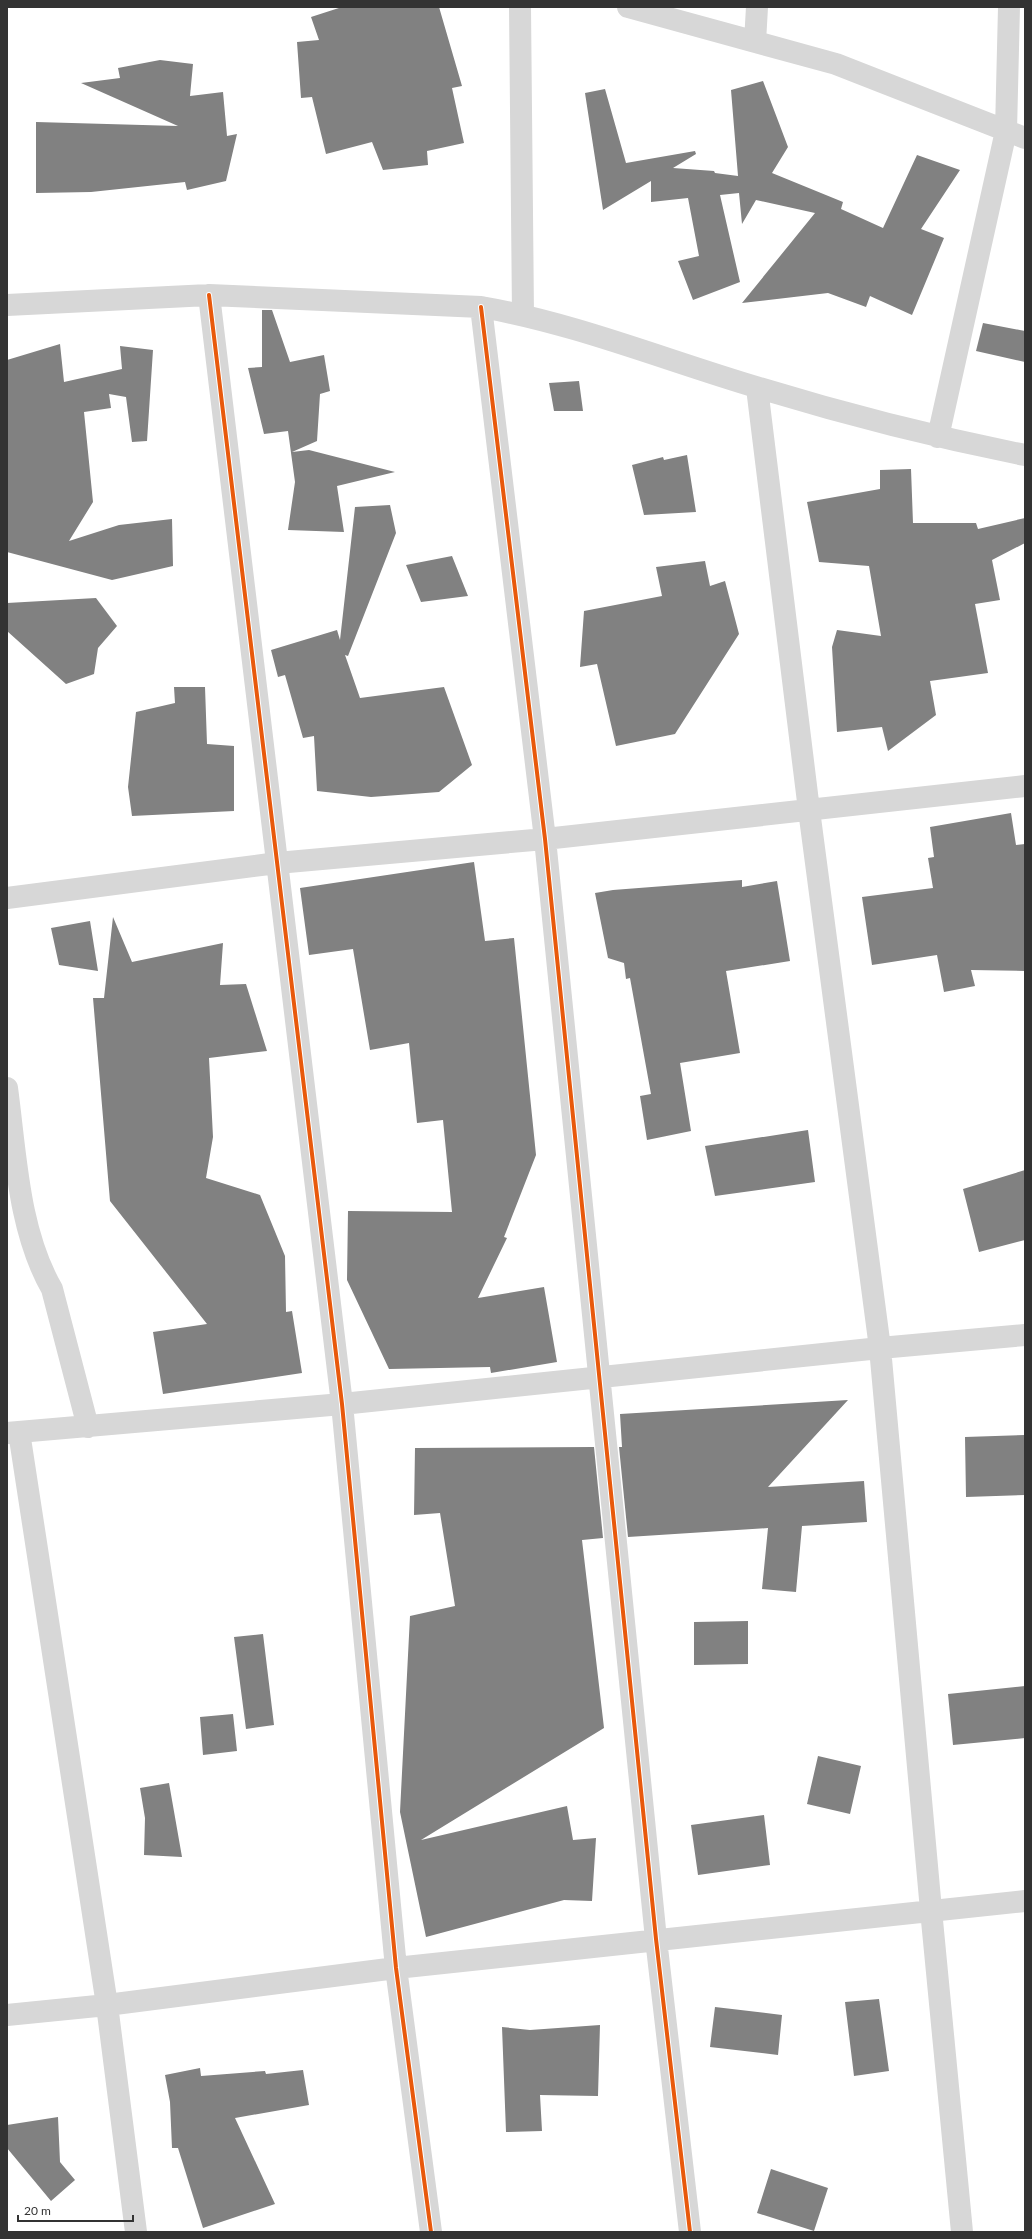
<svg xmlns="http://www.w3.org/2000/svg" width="1032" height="2239" font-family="Lato,sans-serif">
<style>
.building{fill:#818181}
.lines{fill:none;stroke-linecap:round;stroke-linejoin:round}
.minor{stroke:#d7d7d7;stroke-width:22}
.cycleway-casing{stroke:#fff;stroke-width:6}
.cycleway{stroke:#e8590c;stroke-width:4}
</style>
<rect width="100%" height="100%" fill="#fff"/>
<path class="building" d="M 342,7 L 439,7 L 462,86 L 452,88 L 464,143 L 427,151 L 428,165 L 383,170 L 372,142 L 326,154 L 312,97 L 301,98 L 297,42 L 319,40 L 311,17 Z
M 160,60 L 193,64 L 190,96 L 223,92 L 227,136 L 237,134 L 226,181 L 187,190 L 185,182 L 91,192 L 36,193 L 36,122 L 178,126 L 81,83 L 120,78 L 118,68 Z
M 763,81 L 788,147 L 772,173 L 843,202 L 841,209 L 883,228 L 917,155 L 960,170 L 921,229 L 944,238 L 912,315 L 870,296 L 866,307 L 828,293 L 742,303 L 815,213 L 756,200 L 742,224 L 739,193 L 720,195 L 740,282 L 693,300 L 678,261 L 699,256 L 688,198 L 651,202 L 651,181 L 603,210 L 585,93 L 605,89 L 626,163 L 695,151 L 696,154 L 673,168 L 714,171 L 715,173 L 738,176 L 731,90 Z
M 262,310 L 272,310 L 290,362 L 324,355 L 330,391 L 320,394 L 317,441 L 292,452 L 309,450 L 395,472 L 337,486 L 344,532 L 288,530 L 295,482 L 288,431 L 264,434 L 248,368 L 262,367 Z
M 983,323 L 1025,331 L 1025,362 L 976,351 Z
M 60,344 L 64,382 L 122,369 L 120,346 L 153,350 L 147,441 L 132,442 L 126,397 L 109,394 L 111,408 L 84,412 L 93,502 L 69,541 L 119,525 L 172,519 L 173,566 L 112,580 L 7,552 L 7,360 Z
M 579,381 L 583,411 L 554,411 L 549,383 Z
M 687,455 L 696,512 L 644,515 L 632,465 L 663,457 L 664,460 Z
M 911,469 L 913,523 L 976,523 L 978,529 L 1025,518 L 1025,543 L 992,560 L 1000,600 L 975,604 L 988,673 L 930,681 L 936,715 L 888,751 L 882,727 L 837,732 L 832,647 L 837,630 L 881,636 L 869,566 L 819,562 L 807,502 L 880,489 L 880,470 Z
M 390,505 L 396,533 L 348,656 L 345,655 L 360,698 L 444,687 L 472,765 L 439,792 L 371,797 L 317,791 L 314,736 L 303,738 L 285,675 L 278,677 L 271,650 L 337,630 L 340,640 L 355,507 Z
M 452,556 L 468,596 L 421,602 L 406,565 Z
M 705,561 L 710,586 L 725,581 L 739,634 L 675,734 L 616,746 L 597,664 L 580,667 L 584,611 L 662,596 L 656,567 Z
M 96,598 L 117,626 L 98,648 L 94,674 L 66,684 L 7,631 L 7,603 Z
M 174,687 L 205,687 L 207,744 L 234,746 L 234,811 L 132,816 L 128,787 L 136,712 L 175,703 Z
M 1011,813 L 1016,845 L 1025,844 L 1025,971 L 971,970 L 975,986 L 944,992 L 937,955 L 872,965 L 862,897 L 933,888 L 928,858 L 934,857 L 930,827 Z
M 474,862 L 485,941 L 514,938 L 536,1155 L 504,1237 L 507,1238 L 478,1298 L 544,1287 L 557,1362 L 491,1373 L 490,1367 L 389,1369 L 347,1280 L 348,1211 L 452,1212 L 443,1120 L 417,1123 L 409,1043 L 370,1050 L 353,949 L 309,955 L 300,888 Z
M 742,880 L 742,887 L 777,881 L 790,961 L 726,971 L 740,1053 L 680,1063 L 691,1131 L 647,1140 L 640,1096 L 651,1094 L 630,978 L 626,979 L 624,963 L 608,958 L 595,893 L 613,890 Z
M 113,917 L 132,962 L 223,943 L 220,985 L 246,984 L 267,1051 L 209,1058 L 213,1137 L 206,1178 L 260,1195 L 285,1256 L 286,1312 L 292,1311 L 302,1373 L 163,1394 L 153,1332 L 207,1324 L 110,1201 L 93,998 L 104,998 Z
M 90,921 L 98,971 L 59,965 L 51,928 Z
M 808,1130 L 815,1182 L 715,1196 L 705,1146 Z
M 1025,1170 L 1025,1240 L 979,1252 L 963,1189 Z
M 848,1400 L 768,1487 L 864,1481 L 867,1522 L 802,1526 L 796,1592 L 762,1589 L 768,1528 L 628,1537 L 619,1447 L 622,1447 L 620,1414 Z
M 1025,1435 L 1025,1495 L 966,1497 L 965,1437 Z
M 594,1447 L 603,1538 L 582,1540 L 604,1728 L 421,1840 L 567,1806 L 573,1840 L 596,1838 L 592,1901 L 564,1900 L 426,1937 L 400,1812 L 410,1616 L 455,1606 L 440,1513 L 414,1515 L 415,1448 Z
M 748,1621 L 748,1664 L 694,1665 L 694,1622 Z
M 263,1634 L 274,1725 L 246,1729 L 234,1637 Z
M 1025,1686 L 1025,1738 L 953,1745 L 948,1694 Z
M 233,1714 L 237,1751 L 203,1755 L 200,1717 Z
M 818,1756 L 861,1766 L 850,1814 L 807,1804 Z
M 169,1783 L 182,1857 L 144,1855 L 145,1818 L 140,1788 Z
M 764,1815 L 770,1865 L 698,1875 L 691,1825 Z
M 879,1999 L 889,2071 L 854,2076 L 845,2002 Z
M 715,2007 L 782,2015 L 778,2055 L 710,2047 Z
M 600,2025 L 598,2096 L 540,2095 L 542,2131 L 506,2132 L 502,2027 L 530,2030 Z
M 200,2068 L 201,2076 L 265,2071 L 266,2074 L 303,2070 L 309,2105 L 235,2118 L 275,2204 L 203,2228 L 178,2148 L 172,2148 L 170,2102 L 165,2075 Z
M 58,2117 L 60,2162 L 75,2180 L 51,2201 L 7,2148 L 7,2125 Z
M 771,2169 L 828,2188 L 814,2231 L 757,2213 Z"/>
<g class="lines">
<path class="minor" d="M 520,7 L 523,315
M 628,7 L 836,64 L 1025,138
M 755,42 L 757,7
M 209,295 L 342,1404 L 396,1968 L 431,2232
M 7,305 L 209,295 L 481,307 C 574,323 665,360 756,387 C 844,414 934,437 1025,455
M 481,307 L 545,839 L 656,1939 L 690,2232
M 757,388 L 809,810 L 880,1348 L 931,1910 L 962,2232
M 938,437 L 1006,131 L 1009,7
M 7,898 L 277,863 L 545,839 L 1025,786
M 7,1088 C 16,1154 18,1230 52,1289 L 88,1427
M 19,1432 L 107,2005 L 396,1968 L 1025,1901
M 7,1433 L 342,1404 L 880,1348 L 1025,1335
M 7,2015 L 107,2005 L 136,2232"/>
<g class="cycleway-casing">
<path id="cycleway" d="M 209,295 L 342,1404 L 396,1968 L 431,2232
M 481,307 L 545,839 L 656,1939 L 690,2232"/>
</g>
<use href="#cycleway" class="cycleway"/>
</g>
<rect width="1032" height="2239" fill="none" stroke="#333333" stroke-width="16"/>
<path d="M18 2215v6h115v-6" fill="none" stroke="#333333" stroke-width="2"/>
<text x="24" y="2215" font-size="12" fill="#333333" stroke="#ffffff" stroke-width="3" paint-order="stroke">20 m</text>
</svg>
